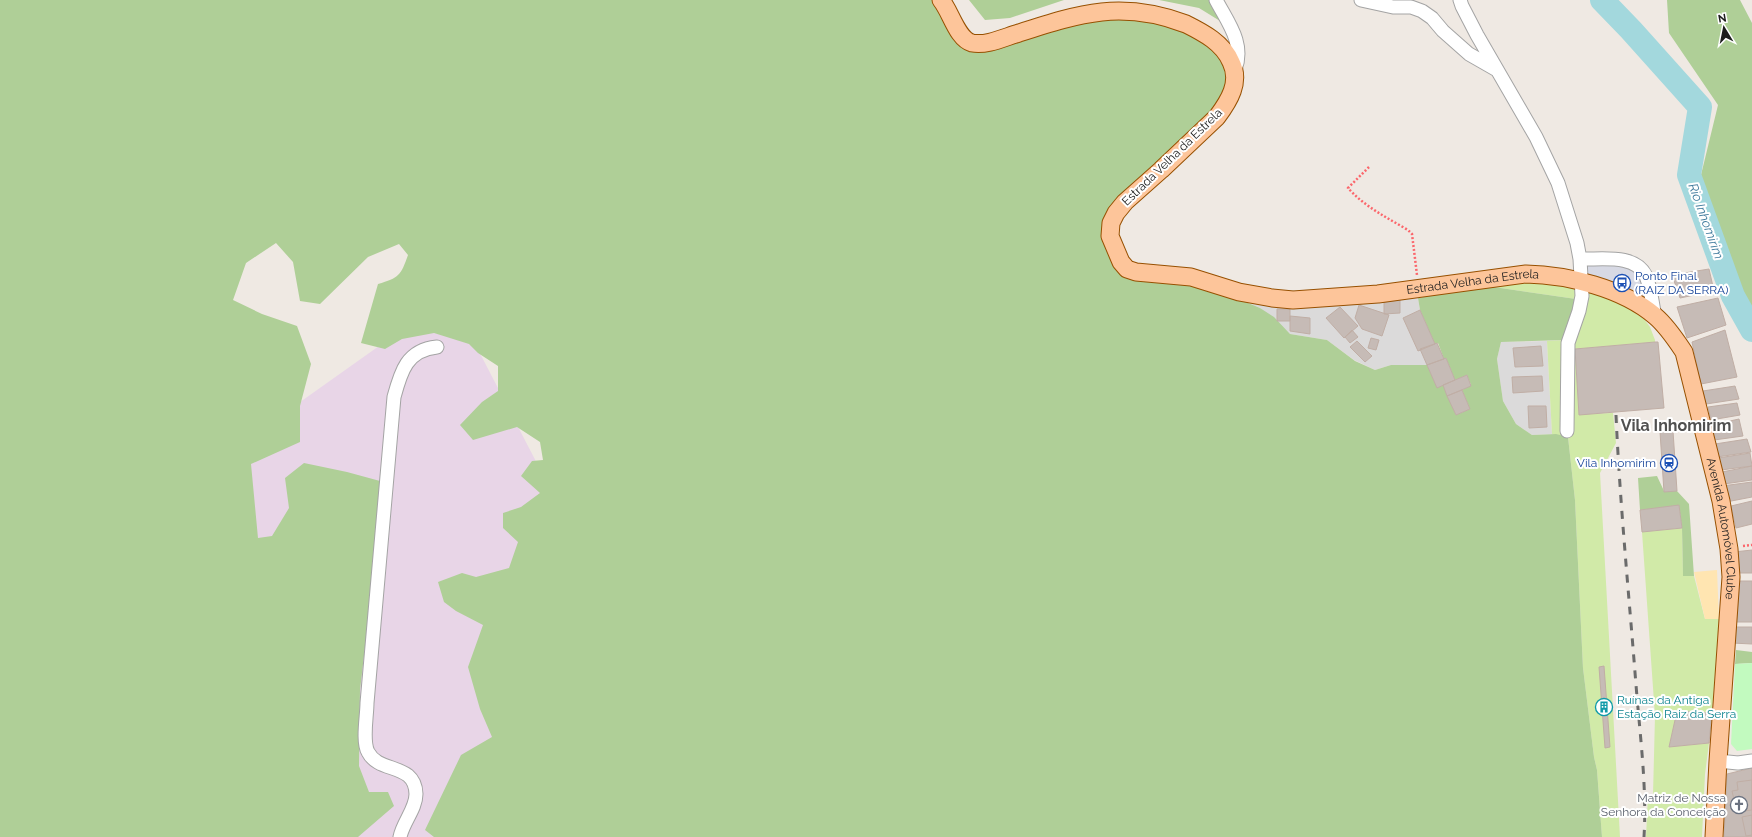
<svg xmlns="http://www.w3.org/2000/svg" width="1752" height="837" font-family="Raleway,sans-serif">
<style>
.residential{fill:#dbdada}
.industrial{fill:#e8d5e7}
.grass{fill:#d1eaa8}
.forest{fill:#afcf97}
.sand{fill:#ffe5b1}
.park{fill:#c2fabf}
.plaza{fill:#d7d9e4}
.lines{fill:none;stroke-linecap:round;stroke-linejoin:round}
.river{stroke:#a3d8dd;stroke-width:24}
.building{fill:#c6bbb6;stroke:#c0aea5}
.minor-casing{stroke:#a4a4a4;stroke-width:15}
.major-casing{stroke:#975000;stroke-width:19}
.path{stroke:#fb676c;stroke-width:2.5;stroke-dasharray:2 2;stroke-linecap:butt}
.minor{stroke:#fff;stroke-width:13}
.major{stroke:#fdc59a;stroke-width:17}
.rail{stroke:#6b6b6b;stroke-width:3;stroke-dasharray:8 8;stroke-linecap:butt}
.labels{text-anchor:middle;dominant-baseline:central;stroke-width:4;stroke-linejoin:round;paint-order:stroke}
.street-label{font-size:12px;fill:#1d1d1d;stroke:#fff}
.transit-label{font-size:12px;fill:#164399;stroke:#fff;text-anchor:start}
.culture-label{font-size:12px;fill:#0d838f;stroke:#fff;text-anchor:start}
.worship-label{font-size:12px;fill:#5b616d;stroke:#fff;text-anchor:end}
.water-label{font-size:13px;font-style:italic;fill:#437d9e;stroke:#fff}
.district-label{font-size:16px;font-weight:bold;fill:#505050;stroke:#fff}
</style>
<rect width="100%" height="100%" fill="#efe9e3"/>
<path class="residential" d="M 1418,298 L 1420,310 L 1435,344 L 1437,343 L 1444,358 L 1446,358 L 1455,380 L 1467,375 L 1471,386 L 1462,390 L 1470,409 L 1456,415 L 1447,396 L 1437,388 L 1427,365 L 1391,365 L 1375,370 L 1354,360 L 1327,340 L 1290,334 L 1260,308 L 1241,300 L 1295,306 L 1371,303 Z
M 1547,341 L 1552,434 L 1532,435 L 1516,424 L 1503,401 L 1497,359 L 1501,342 Z"/>
<path class="industrial" d="M 403,329 L 472,338 L 542,473 L 507,837 L 233,837 L 231,451 Z"/>
<path class="grass" d="M 1541,282 L 1565,284 L 1618,302 L 1644,319 L 1650,327 L 1655,340 L 1655,342 L 1575,349 L 1579,414 L 1613,413 L 1616,443 L 1600,473 L 1620,837 L 1602,837 L 1597,770 L 1594,757 L 1583,668 L 1575,500 L 1568,437 L 1552,434 L 1547,341 L 1565,340 L 1576,299 L 1487,286 Z
M 1682,528 L 1683,575 L 1694,576 L 1705,619 L 1719,619 L 1712,713 L 1677,712 L 1669,747 L 1709,743 L 1705,774 L 1702,837 L 1646,837 L 1648,795 L 1653,795 L 1655,716 L 1642,532 Z"/>
<path class="forest" d="M 0,0 L 940,0 L 966,41 L 1081,14 L 1144,12 L 1222,49 L 1229,95 L 1115,212 L 1119,262 L 1241,300 L 1260,308 L 1274,317 L 1290,334 L 1327,340 L 1355,361 L 1375,370 L 1391,365 L 1427,365 L 1437,387 L 1443,385 L 1456,415 L 1470,409 L 1462,390 L 1471,385 L 1467,375 L 1455,380 L 1446,358 L 1444,359 L 1438,343 L 1435,344 L 1420,310 L 1418,298 L 1487,286 L 1576,299 L 1565,340 L 1501,342 L 1497,359 L 1503,401 L 1516,424 L 1532,435 L 1556,434 L 1568,437 L 1575,500 L 1583,668 L 1594,757 L 1597,770 L 1602,837 L 434,837 L 425,830 L 461,755 L 492,737 L 480,709 L 468,667 L 483,625 L 456,611 L 444,602 L 438,582 L 462,573 L 476,577 L 509,568 L 518,542 L 503,528 L 503,513 L 521,507 L 540,493 L 521,476 L 532,461 L 543,460 L 540,442 L 517,427 L 473,440 L 460,425 L 482,402 L 498,391 L 498,366 L 478,353 L 469,344 L 434,333 L 402,339 L 385,349 L 361,343 L 378,284 C 399,278 401,275 408,255 L 399,244 L 368,257 L 320,304 L 300,301 L 293,262 L 276,243 L 246,263 L 233,300 L 262,314 L 297,326 L 311,364 L 300,406 L 300,442 L 251,464 L 258,538 L 272,536 L 289,508 L 285,478 L 304,463 L 347,472 L 380,481 L 378,536 L 360,690 L 359,766 L 369,792 L 388,792 L 394,806 L 358,837 L 0,837 Z
M 969,0 L 1064,0 L 1010,18 L 985,20 Z
M 1159,0 L 1219,0 L 1233,29 L 1199,8 Z
M 1667,0 L 1740,0 L 1752,23 L 1752,311 L 1741,293 L 1701,175 L 1718,105 L 1669,33 Z
M 1657,476 L 1664,491 L 1677,491 L 1689,504 L 1694,576 L 1683,576 L 1682,528 L 1679,506 L 1640,510 L 1638,478 Z
M 1736,650 L 1752,652 L 1752,663 L 1735,664 Z"/>
<path class="sand" d="M 1717,570 L 1719,619 L 1705,619 L 1694,572 Z"/>
<path class="park" d="M 1752,663 L 1752,749 L 1737,751 L 1731,744 L 1735,664 Z"/>
<path class="plaza" d="M 1580,259 L 1635,265 L 1655,316 L 1580,281 Z"/>
<g class="lines">
<path class="river" d="M 1602,0 L 1631,30 L 1700,107 L 1689,175 L 1733,296 L 1752,330"/>
</g>
<path class="building" d="M 1709,269 L 1714,291 L 1680,298 L 1672,275 Z
M 1718,298 L 1726,325 L 1687,338 L 1677,307 Z
M 1400,300 L 1400,313 L 1384,314 L 1384,302 Z
M 1359,305 L 1389,315 L 1382,336 L 1362,329 L 1355,318 Z
M 1340,307 L 1358,326 L 1344,338 L 1326,318 Z
M 1277,309 L 1290,309 L 1290,321 L 1277,321 Z
M 1420,310 L 1435,344 L 1418,351 L 1403,318 Z
M 1290,316 L 1310,318 L 1310,334 L 1290,331 Z
M 1352,330 L 1358,337 L 1350,343 L 1345,337 Z
M 1725,330 L 1737,377 L 1701,384 L 1692,342 Z
M 1371,338 L 1379,340 L 1376,350 L 1368,348 Z
M 1357,341 L 1372,356 L 1365,362 L 1350,347 Z
M 1655,342 L 1658,342 L 1664,408 L 1579,415 L 1575,349 Z
M 1437,343 L 1444,359 L 1427,365 L 1420,349 Z
M 1541,346 L 1543,366 L 1515,367 L 1513,348 Z
M 1446,358 L 1455,380 L 1437,388 L 1427,365 Z
M 1467,375 L 1471,386 L 1447,396 L 1443,385 Z
M 1542,376 L 1543,391 L 1513,393 L 1512,377 Z
M 1735,386 L 1739,399 L 1706,404 L 1703,391 Z
M 1462,390 L 1470,409 L 1456,415 L 1447,396 Z
M 1737,403 L 1740,415 L 1711,420 L 1708,407 Z
M 1528,406 L 1546,406 L 1547,427 L 1529,428 Z
M 1739,419 L 1743,436 L 1714,440 L 1712,425 Z
M 1673,431 L 1677,491 L 1664,492 L 1660,432 Z
M 1747,439 L 1751,452 L 1717,457 L 1715,444 Z
M 1750,453 L 1752,466 L 1721,470 L 1718,458 Z
M 1752,466 L 1752,480 L 1724,484 L 1722,472 Z
M 1752,482 L 1752,497 L 1726,502 L 1722,486 Z
M 1752,501 L 1752,524 L 1736,528 L 1731,506 Z
M 1679,505 L 1682,528 L 1642,532 L 1640,510 Z
M 1752,550 L 1752,573 L 1736,573 L 1734,552 Z
M 1738,581 L 1752,581 L 1752,622 L 1734,622 Z
M 1734,627 L 1752,627 L 1752,644 L 1732,643 Z
M 1604,666 L 1610,747 L 1605,748 L 1599,667 Z
M 1677,711 L 1712,713 L 1709,743 L 1669,747 Z
M 1752,768 L 1752,837 L 1724,837 L 1727,774 Z
M 1752,780 L 1752,810 L 1744,811 L 1743,803 L 1735,804 L 1732,791 L 1738,790 L 1737,782 Z
M 1752,815 L 1752,835 L 1746,836 L 1742,817 Z"/>
<g class="lines">
<g class="minor-casing">
<path id="minor" d="M 1216,0 C 1228,23 1245,43 1235,70
M 1361,0 L 1393,7 L 1411,7 L 1422,11 L 1432,18 L 1443,31 L 1469,54 L 1497,70
M 1460,0 L 1462,6 L 1477,35 L 1536,137 L 1558,183 L 1577,243 L 1580,259 L 1582,296 L 1579,311 L 1568,343 L 1567,431
M 1580,259 C 1600,260 1635,253 1646,276 C 1651,288 1652,304 1655,316
M 1718,761 L 1738,763 L 1752,761
M 400,837 C 403,822 416,809 416,794 C 415,762 379,774 368,752 C 362,741 367,716 367,703 L 394,397 C 401,371 407,350 437,347"/>
</g>
<g class="major-casing">
<g id="major">
<path id="s1" d="M 941,0 C 951,12 957,39 972,43 C 987,46 1005,37 1019,33 C 1081,13 1122,0 1186,24 C 1204,33 1223,43 1231,62 C 1241,82 1229,101 1217,117 L 1161,170 L 1125,202 L 1116,213 L 1111,223 L 1110,236 L 1121,262 L 1127,269 L 1136,272 L 1191,277 L 1239,292 L 1272,298 L 1293,300 L 1378,294 L 1526,274 C 1568,275 1622,288 1655,316 C 1667,326 1676,340 1684,352 L 1721,501 L 1729,549 L 1731,577 L 1718,761 L 1714,837"/>
</g>
</g>
<path class="path" d="M 1369,167 L 1348,188 C 1365,207 1386,217 1408,230 L 1412,234 L 1417,275
M 1743,546 L 1752,545"/>
<use href="#minor" class="minor"/>
<use href="#major" class="major"/>
<path class="rail" d="M 1616,415 C 1620,505 1629,595 1636,685 C 1640,736 1647,787 1644,837"/>
</g>
<defs>
<g id="bus-ring" transform="scale(0.9)"><circle r="9.5" fill="#fff" stroke="#1a4fb4" stroke-width="1.5"/><path d="M-5-6H5V4H4V6H2V4H-2V6H-4V4H-5ZM-3.5-4V0h7V-4ZM-3.5 1.2v1.5H-2V1.2ZM2 1.2v1.5H3.5V1.2Z" fill="#1a4fb4"/></g>
<g id="station-ring" transform="scale(0.9)"><circle r="9.5" fill="#fff" stroke="#1a4fb4" stroke-width="1.5"/><path d="M-3-6H3Q5-6 5-4V2Q5 4 3 4L4.5 6H3L1.5 4h-3L-3 6H-4.5L-3 4Q-5 4-5 2V-4Q-5-6-3-6ZM-3.5-4v3h7v-3ZM-3.5 1v1.5H-2V1ZM2 1v1.5H3.5V1Z" fill="#1a4fb4"/></g>
<g id="building-ring" transform="scale(0.9)"><circle r="9.5" fill="#fff" stroke="#0f9aa8" stroke-width="1.5"/><path d="M-4-6H4V6H1V3H-1V6H-4ZM-2.5-4.3h1.7v1.8h-1.7ZM.8-4.3h1.7v1.8H.8ZM-2.5-1h1.7V.8h-1.7ZM.8-1h1.7V.8H.8Z" fill="#0f9aa8"/></g>
<g id="church-ring" transform="scale(0.9)"><circle r="9.5" fill="#fff" stroke="#6b7280" stroke-width="1.5"/><path d="M-1.2-6h2.4v3.5h3.3v2.4h-3.3V6h-2.4V-.1h-3.3v-2.4h3.3Z" fill="#6b7280"/></g>
</defs>
<g fill-rule="evenodd">
<use href="#bus-ring" x="1622" y="283"/>
<use href="#station-ring" x="1669" y="463"/>
<use href="#building-ring" x="1604" y="707"/>
<use href="#church-ring" x="1739" y="805"/>
</g>
<g class="labels">
<g class="street-label">
<text transform="translate(1172 157) rotate(-44)">Estrada Velha da Estrela</text>
<text stroke="none"><textPath href="#s1" startOffset="946">Estrada Velha da Estrela</textPath></text>
<text stroke="none"><textPath href="#s1" startOffset="1365">Avenida Automóvel Clube</textPath></text>
</g>
<g class="transit-label">
<text x="1635" y="276">Ponto Final<tspan x="1635" dy="14">(RAIZ DA SERRA)</tspan></text>
<text x="1656" y="463" text-anchor="end">Vila Inhomirim</text>
</g>
<g class="culture-label">
<text x="1617" y="700">Ruínas da Antiga<tspan x="1617" dy="14">Estação Raiz da Serra</tspan></text>
</g>
<g class="worship-label">
<text x="1726" y="798">Matriz de Nossa<tspan x="1726" dy="14">Senhora da Conceição</tspan></text>
</g>
<g class="water-label">
<text transform="translate(1706 221) rotate(70)">Rio Inhomirim</text>
</g>
<g class="district-label">
<text x="1676" y="425">Vila Inhomirim</text>
</g>
</g>
<g transform="translate(1724 28) rotate(350)" stroke="#ffffff" stroke-width="3" paint-order="stroke">
<path d="M0-3L7 15L0 10L-7 15Z" fill="#1d1d1d"/>
<text y="-6" font-size="11" font-weight="bold" text-anchor="middle" fill="#1d1d1d">N</text>
</g>
</svg>
